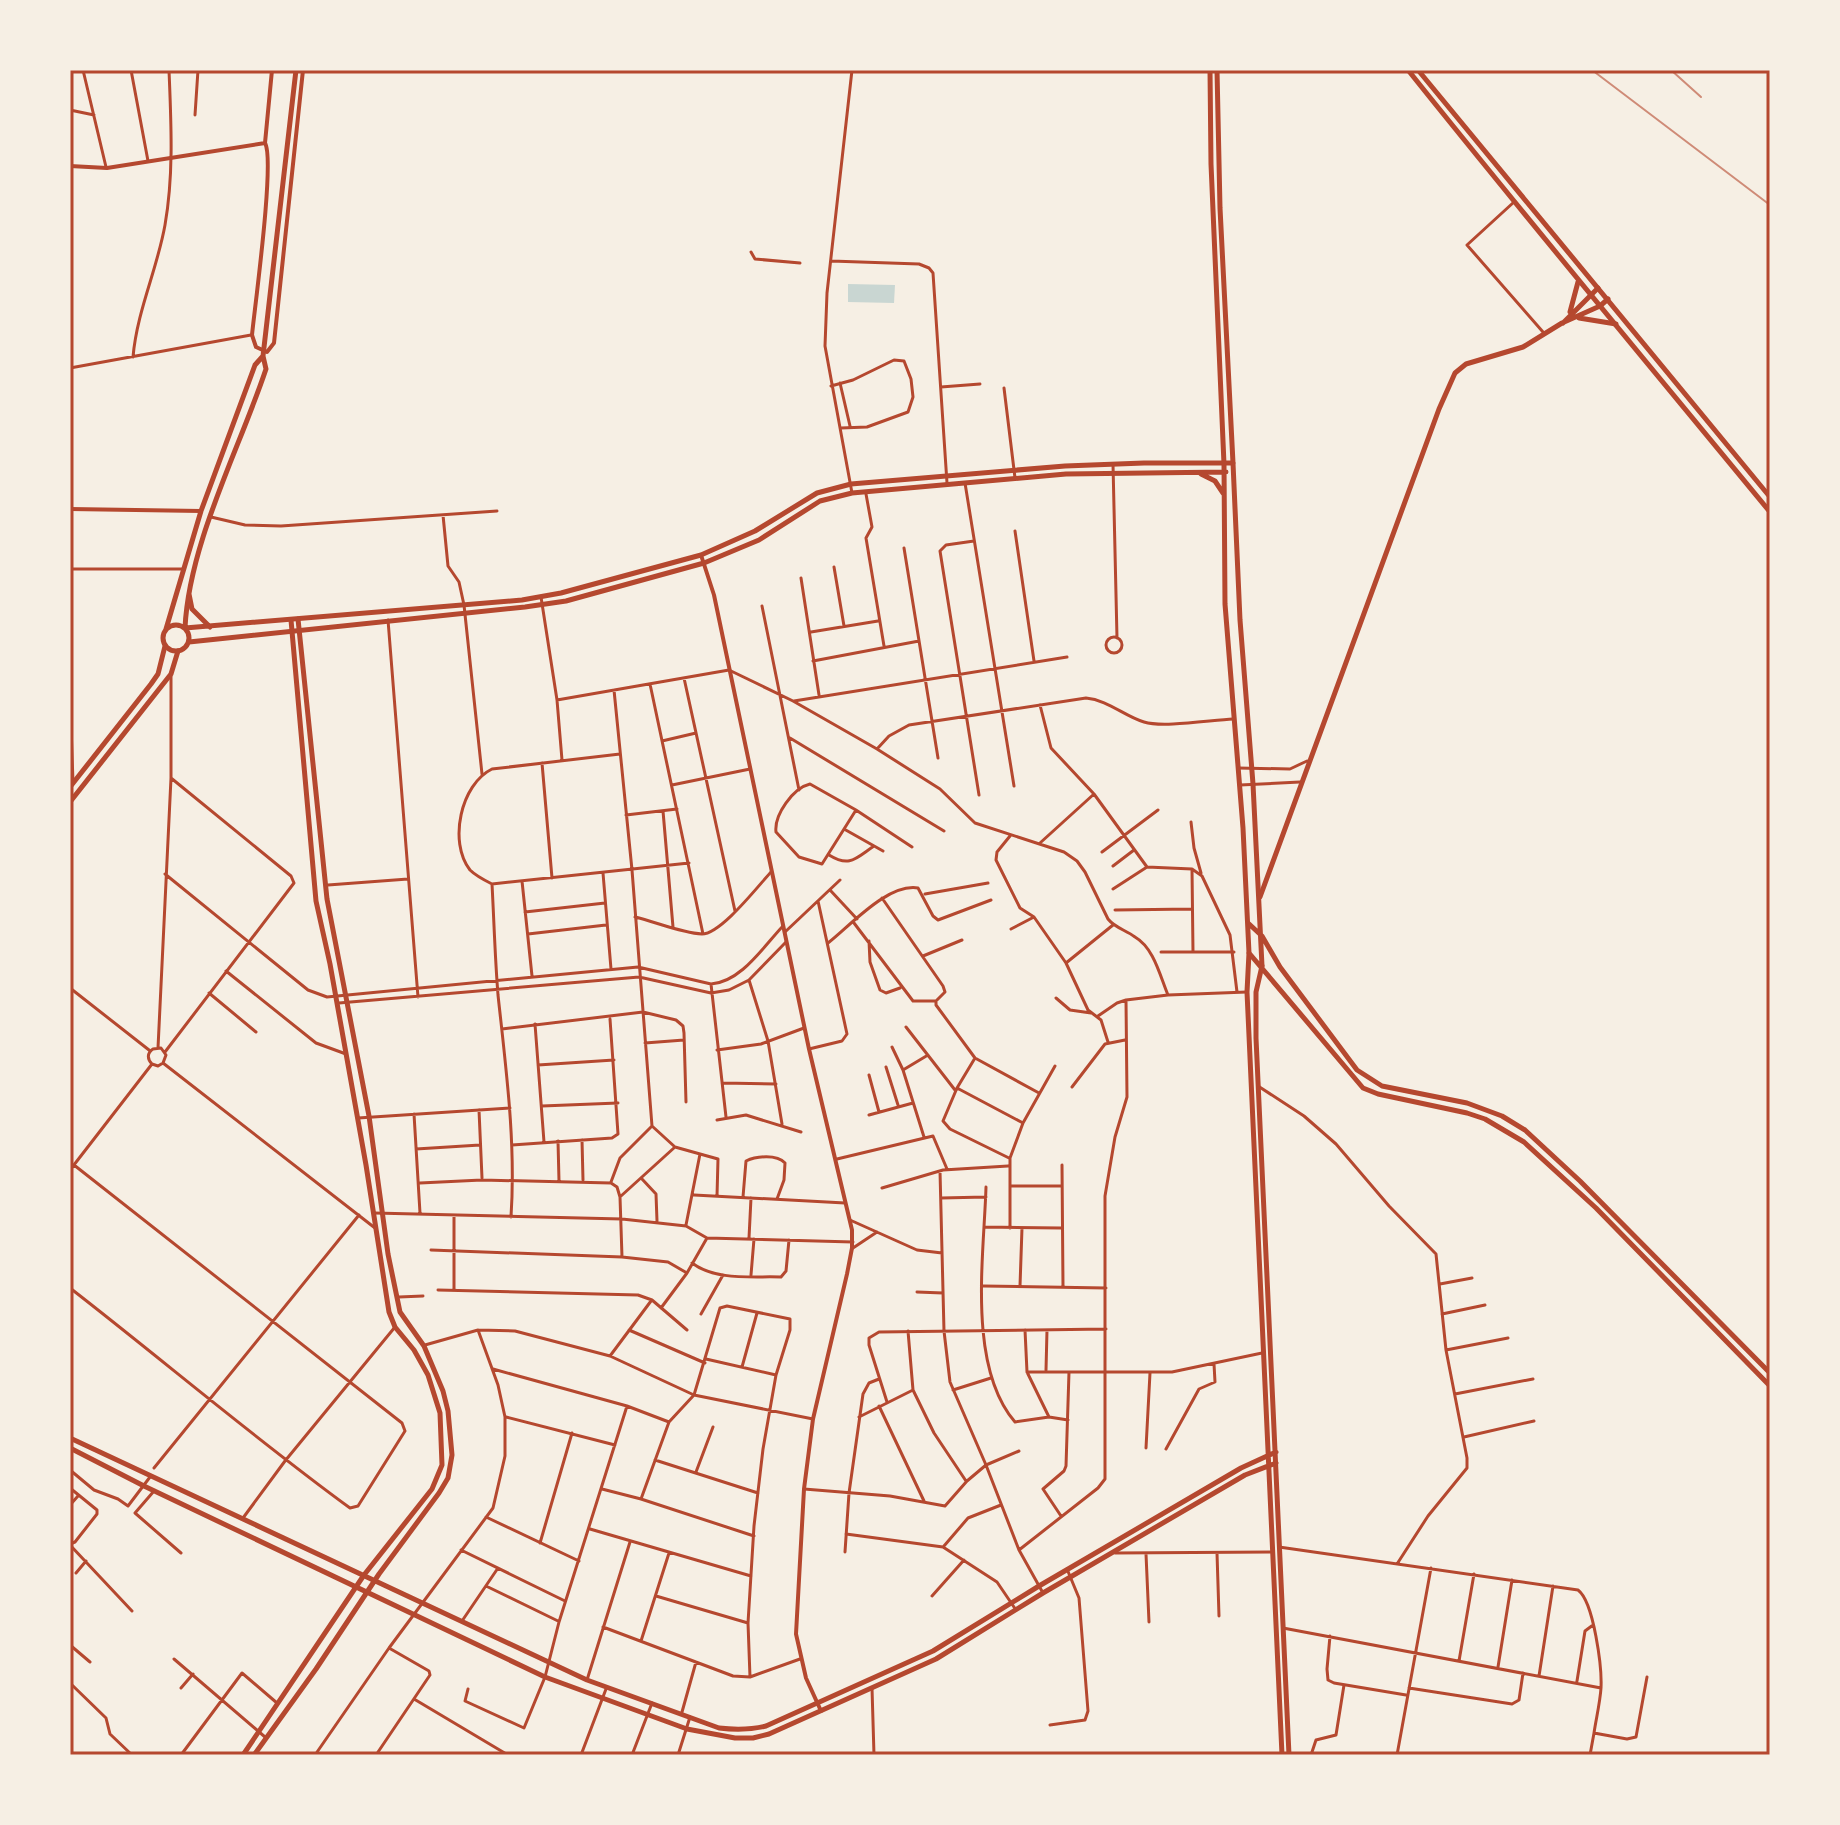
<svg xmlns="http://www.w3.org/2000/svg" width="1840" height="1825" font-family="Quicksand,sans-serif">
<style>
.water{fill:#c9d6d2}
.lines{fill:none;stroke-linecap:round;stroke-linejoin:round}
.minor{stroke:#b5482f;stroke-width:3}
.tertiary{stroke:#b5482f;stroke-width:4}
.secondary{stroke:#b5482f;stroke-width:5}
.primary{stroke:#b5482f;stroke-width:5}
.rail{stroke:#cf8b77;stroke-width:2}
.neatline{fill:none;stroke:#b5482f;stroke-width:3}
</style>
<rect width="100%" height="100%" fill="#f6efe4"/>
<path class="water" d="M 848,284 L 895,285 L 894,303 L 848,302 Z"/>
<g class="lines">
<path class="minor" d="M 83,70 L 106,167
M 131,70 L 148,161
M 852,70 L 827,293 L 825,346 L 852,493
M 70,110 L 94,115
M 195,115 L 198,70
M 1514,202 L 1467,245 L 1543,332
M 751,252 L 755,259 L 800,263
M 831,261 L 919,264 L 929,268 L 933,273 L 947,483
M 133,357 C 137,311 157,270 165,225 C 174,174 171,121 169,70
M 70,368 L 251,335
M 840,383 L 850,426
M 831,386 L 853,380 L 894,360 L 904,361 L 911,379 L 913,397 L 908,412 L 867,427 L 841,428
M 941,387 L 980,384
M 1004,388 L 1015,478
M 1113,464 L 1117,638
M 965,483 L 1014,786
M 866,494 L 872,527 L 866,538 L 884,646
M 443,515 L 448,566 L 459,582 L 464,605 L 482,774
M 211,517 L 245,525 L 281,526 L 497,511
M 1015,531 L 1034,661
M 974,541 L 946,545 L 940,551 L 979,795
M 904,548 L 938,758
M 834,567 L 844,626
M 70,569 L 183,569
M 801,578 L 819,695
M 541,597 L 557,700 L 562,760
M 762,606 L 799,790
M 388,620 L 418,997
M 811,632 L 878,621
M1106 645a8 8 0 1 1 16 0a8 8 0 1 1-16 0Z
M 813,661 L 919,641
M 684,678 L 735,911
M 650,684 L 703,934
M 614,690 L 632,870 L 652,1126 L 675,1147 L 718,1159 L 717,1196
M 70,698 L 73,782
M 557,700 L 729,670 L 793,701 L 877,749 L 940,789 L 975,823 L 1064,852 L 1077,861 L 1085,872 L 1108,919 C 1115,928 1126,930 1135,937 C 1154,948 1160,976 1168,995
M 794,701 L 1067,657
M 1040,705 L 1051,748 L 1094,794 L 1147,867 L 1192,869 L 1202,876 L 1230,935 L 1237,992
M 790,738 L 944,831
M 662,741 L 696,733
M 877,749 L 889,736 L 909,725 L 1086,698 C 1108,700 1124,716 1144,722 C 1163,728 1211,720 1233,719
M 620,754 L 492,769 C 461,784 448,842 470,870 C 476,876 484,880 492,884 L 689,863
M 542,763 L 552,878
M 1238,768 L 1290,769 L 1307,761
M 672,785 L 750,769
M 1240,785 L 1300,782
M 856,810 L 822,864 L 799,857 L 776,832 C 774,815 793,788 810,784 L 856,810 L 912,847
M 663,811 L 673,927
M 626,815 L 677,809
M 1191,822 L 1194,848 L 1201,873
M 844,829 L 883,851
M 1010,836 L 997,852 L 996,860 L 1020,908 L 1034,917 L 1066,963 L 1088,1010 L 1101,1020 L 1108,1042
M 1040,843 L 1094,794
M 1102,852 L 1158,810
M 829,855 C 850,868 856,858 874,846
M 1113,866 L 1134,850
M 1192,869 L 1193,952
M 603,873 L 611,969
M 165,874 L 308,990 L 327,997 L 638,967 L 711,984 C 741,982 763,947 783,926
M 522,881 L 532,976
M 492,884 C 494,921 495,958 498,995 C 506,1069 516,1143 511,1217
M 328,885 L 408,879
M 1113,889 L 1147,867
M 830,890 L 857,919
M 925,894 L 988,883
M 882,898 L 943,986 L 945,992 L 936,1001 L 936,1005 L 975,1058 L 1039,1093
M 1115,910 L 1192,909
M 525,912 L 605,903
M 635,917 C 656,922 681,933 702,934 C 721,934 758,886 771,872
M 854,923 L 913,1001 L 935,1001
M 1011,929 L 1034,917
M 785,932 L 840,880
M 528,934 L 606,925
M 869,941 L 870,962 L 880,990 L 886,993 L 900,988
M 828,943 C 851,925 888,883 918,888 L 933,916 L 938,920 L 991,900
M 1161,952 L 1234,952
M 923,956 L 962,940
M 1066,963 L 1113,925
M 226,971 L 316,1043 L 346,1054
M 749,980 L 768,1041 L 782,1124
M 711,984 L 726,1117
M 70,988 L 149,1050
M 209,993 L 256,1032
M 1056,998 L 1070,1010 L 1091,1013
M 339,1003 L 639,977 L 711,993 L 729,990 L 749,980 L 786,942
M 1098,1016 L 1117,1003 L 1126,1000
M 535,1024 L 544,1142
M 906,1027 L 955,1090
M 502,1029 L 643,1012 L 676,1020 L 683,1026 L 684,1033 L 686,1102
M 645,1043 L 684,1040
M 892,1047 L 903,1070 L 924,1137
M 158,1048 L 171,778 L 171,676
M 809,1049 L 842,1041 L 847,1034 L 818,901
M 717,1050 L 761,1044 L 804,1028
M 165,1052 L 294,883 L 291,876 L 171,778
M 975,1058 L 957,1088 L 943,1121 L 950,1129 L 1009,1158
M 163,1063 L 375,1228
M 538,1065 L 614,1060
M 886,1067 L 898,1105
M 903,1070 L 928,1055
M 869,1075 L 879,1112
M 722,1083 L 776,1084
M 1258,1086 L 1304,1116 L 1336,1144 L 1389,1206 L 1436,1254 L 1446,1350 L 1467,1458 L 1467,1468 L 1428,1516 L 1397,1564
M 1072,1087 L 1105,1044 L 1125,1040
M 957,1088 L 1023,1123
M 542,1106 L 618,1103
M 479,1110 L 482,1178
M 414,1114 L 420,1213
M 869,1115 L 913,1103
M 358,1118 L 510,1108
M 717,1120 L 746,1115 L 801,1132
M 582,1140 L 583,1180
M 558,1141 L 559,1181
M 512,1145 L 612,1138 L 618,1134 L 610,1019
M 416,1149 L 480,1145
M 837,1159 L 933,1136 L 947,1169
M 1062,1165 L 1063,1286
M 70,1170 L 152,1064 L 158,1066 L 163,1063 L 166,1055 L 161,1048 L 153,1049 C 147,1053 147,1059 152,1064
M 940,1171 L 944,1331 L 950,1382 L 986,1465 L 1019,1550 L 1043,1593
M 642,1179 L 656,1194 L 657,1221
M 611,1182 L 620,1158 L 652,1126
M 420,1183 L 482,1180 L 611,1183 L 617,1187 L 620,1197 L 622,1257
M 1010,1186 L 1062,1186
M 986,1187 C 984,1256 967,1366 1015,1422 L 1049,1417 L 1068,1420
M 882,1188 L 943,1170 L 1008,1166
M 694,1195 L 845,1203
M 621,1196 L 675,1147
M 743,1197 L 746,1161 C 756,1156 777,1154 785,1163 L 784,1180 L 777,1199
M 941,1198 L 986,1197
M 374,1213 L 622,1219 L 686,1226 L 707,1238 L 853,1242
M 454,1215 L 454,1290
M 850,1220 L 917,1250 L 942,1253
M 686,1225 L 700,1154
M 985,1227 L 1061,1228
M 1010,1228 L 1010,1158 L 1023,1123 L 1055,1066
M 749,1238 L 751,1198
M 853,1248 L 877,1232
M 431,1250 L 622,1257 L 668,1262 L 687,1273
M 692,1263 C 716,1281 752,1276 781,1277 L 786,1271 L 789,1240
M 751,1275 L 754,1239
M 1440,1284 L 1472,1278
M 983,1286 L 1106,1288
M 1020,1286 L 1022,1228
M 70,1288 C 164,1361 254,1438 350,1508 L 358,1506 L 405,1431 L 402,1423 L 74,1165
M 438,1290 L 638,1295 L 652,1300 L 687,1330
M 917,1292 L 943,1293
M 399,1297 L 423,1296
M 661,1308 L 687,1273 L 707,1238
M 701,1314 L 723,1275
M 1442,1314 L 1485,1305
M 629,1330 L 705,1363
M 1025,1330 L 1027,1372 L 1049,1417
M 908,1331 L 913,1390 L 934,1433 L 966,1481
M 425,1345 L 478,1330 L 515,1331 L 610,1356 L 694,1395 L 813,1419
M 1446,1350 L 1508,1338
M 610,1356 L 651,1301
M 706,1359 L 776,1375
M 742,1367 L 757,1313
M 493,1369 L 627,1406 L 669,1422
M 1046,1370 L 1047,1330
M 1027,1372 L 1172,1372 L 1262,1353
M 953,1390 L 991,1378
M 1455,1394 L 1533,1379
M 887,1402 L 869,1345 L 869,1338 L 879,1332 L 1106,1329
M 879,1406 L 924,1501
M 506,1417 L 615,1445
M 859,1417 L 913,1390
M 1464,1437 L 1534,1421
M 1146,1448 L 1150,1373
M 1166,1449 L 1199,1389 L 1215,1382 L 1214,1364
M 655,1460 L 758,1493
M 154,1468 L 359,1215
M 70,1470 L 94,1490 L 118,1499 L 128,1506 L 150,1477
M 696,1472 L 713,1427
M 70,1488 L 97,1510 L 97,1514 L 75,1542 L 70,1544
M 602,1489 L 641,1499 L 669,1422 L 694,1395 L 720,1308 L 727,1306 L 790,1319 L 790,1330 L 776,1375 L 763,1449 L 754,1526 L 748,1623 L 750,1677 L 800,1659
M 804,1489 L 890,1496 L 945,1506 L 967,1481 L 986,1465 L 1019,1451
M 154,1491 L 135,1513 L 181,1553
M 641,1499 L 754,1536
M 70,1505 L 78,1496
M 1061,1516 L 1043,1489 L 1064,1471 L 1066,1466 L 1069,1372
M 486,1517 L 579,1561
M 243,1518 L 285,1461 L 395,1327
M 590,1529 L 751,1576
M 846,1534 L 943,1547 L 997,1582 L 1016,1610
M 540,1543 L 572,1433
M 70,1545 L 132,1611
M 944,1546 L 968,1518 L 1001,1505
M 1279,1547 L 1578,1590 C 1594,1602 1602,1668 1601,1688 C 1600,1703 1596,1719 1594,1733
M 461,1550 L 565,1601
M 1019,1550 L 1098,1488 L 1105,1479 L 1105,1196 L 1115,1137 L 1127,1097 L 1126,1000 L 1168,995 L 1247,992
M 845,1552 L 849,1493 L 863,1394 L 869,1383 L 879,1379
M 1115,1553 L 1271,1552
M 1217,1553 L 1219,1616
M 1146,1554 L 1149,1622
M 76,1573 L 86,1561
M 486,1586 L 558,1621
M 656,1596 L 748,1623
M 932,1596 L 964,1560
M 462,1621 L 498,1568
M 603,1627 L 733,1676 L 750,1677
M 1283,1628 L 1601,1688
M 1330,1636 L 1327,1669 L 1328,1680 L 1334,1683 L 1406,1695
M 641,1641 L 669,1553
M 70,1645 L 90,1662
M 174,1659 L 265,1737
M 1459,1661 L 1474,1574
M 1498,1667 L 1512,1580
M 1539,1676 L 1553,1586
M 587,1680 L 630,1542
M 1577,1681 L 1585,1631 L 1593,1625
M 71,1684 L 106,1718 L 110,1734 L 132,1755
M 181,1688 L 193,1674
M 872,1688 L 874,1755
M 1409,1688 L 1512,1704 L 1519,1700 L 1523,1673
M 468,1689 L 465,1701 L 524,1728 L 545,1677 L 559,1622 L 627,1406
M 414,1699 L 508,1755
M 682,1712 L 696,1662
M 1050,1725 L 1085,1720 L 1088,1711 L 1079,1598 L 1067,1569
M 181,1755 L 242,1673 L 277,1703
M 315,1755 L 389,1648 L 493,1508 L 505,1456 L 505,1417 L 498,1385 L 478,1330
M 376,1755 L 430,1675 L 429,1671 L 389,1648
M 581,1755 L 606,1689
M 632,1755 L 652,1703
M 678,1755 L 690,1717
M 1311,1755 L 1316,1740 L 1336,1735 L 1344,1685
M 1397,1755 L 1431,1568
M 1590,1755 L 1594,1733 L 1627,1739 L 1636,1737 L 1647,1677"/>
<path class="tertiary" d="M 265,143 L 272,70
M 70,166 L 107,168 L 265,143 C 275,160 255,305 252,335 L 256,347 L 267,352 L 274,343 L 303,70
M 70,509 L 201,511
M 701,555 L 714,595 L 809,1049 L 852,1230 L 852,1248 L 847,1274 L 813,1419 L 804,1489 L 796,1634 L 806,1678 L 821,1711"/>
<path class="secondary" d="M 1210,70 L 1211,164 L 1224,464
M 1217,70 L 1220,208 L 1233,463
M 1570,312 L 1578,282
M 1579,318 L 1616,324
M 1563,323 L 1598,288
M 70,787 L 151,684 L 158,674 L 165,646
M 70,802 L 171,674 L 178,651
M 1260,897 L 1439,409 L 1455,373 L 1466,364 L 1523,347 L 1562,323 L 1600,306 L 1608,299
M 1249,953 L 1247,992 L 1282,1755
M 1262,966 L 1256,992 L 1256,1038 L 1289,1755
M 70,1438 L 587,1680 L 719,1728 C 736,1730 750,1730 766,1726 L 933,1651 L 1039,1586 L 1241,1468 L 1276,1452
M 70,1448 L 144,1486 L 545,1677 L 687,1729 L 735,1738 L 753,1738 L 769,1734 L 936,1659 L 1043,1593 L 1245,1475 L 1276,1463
M 243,1755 L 364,1575 L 432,1489 L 442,1465 L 440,1413 L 428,1375 L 414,1350 L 395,1327 L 389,1312 L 366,1165 L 330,964 L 316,901 L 291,620
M 254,1755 L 316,1669 L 379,1574 L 439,1493 L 448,1478 L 452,1455 L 448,1411 L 443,1391 L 424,1346 L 400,1312 L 388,1254 L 369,1116 L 327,899 L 298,619"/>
<path class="primary" d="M 296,70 L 263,356 L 266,369 C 239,450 189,543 185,628 L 522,600 L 561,593 L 701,555 L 755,531 L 817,493 L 851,484 L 1065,466 L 1144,463 L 1233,463 L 1240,620 L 1253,784 L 1262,966
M 1408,70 C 1527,219 1649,365 1770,512
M 1418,70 L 1770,497
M 1224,464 L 1225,604 L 1243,828 L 1249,953 L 1363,1088 L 1378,1094 L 1467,1113 L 1485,1119 L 1524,1142 L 1596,1208 L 1770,1386
M 1201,474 L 1215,481 L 1223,493
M 189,594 L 192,609 L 210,627
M163 638a13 13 0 1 1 26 0a13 13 0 1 1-26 0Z
M 166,629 L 201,511 L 255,365 L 263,356
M 189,642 L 525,607 L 566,601 L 704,563 L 759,540 L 820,501 L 852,493 L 1066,474 L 1226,472
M 1248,923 L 1262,936 L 1280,967 L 1357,1070 L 1382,1086 L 1467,1103 L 1502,1116 L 1525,1130 L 1580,1181 L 1770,1373"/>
<path class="rail" d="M 1592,70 L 1770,205
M 1671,70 L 1701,97"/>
</g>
<rect width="1840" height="1825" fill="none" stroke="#f6efe4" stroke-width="144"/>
<rect x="72" y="72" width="1696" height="1681" class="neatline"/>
</svg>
